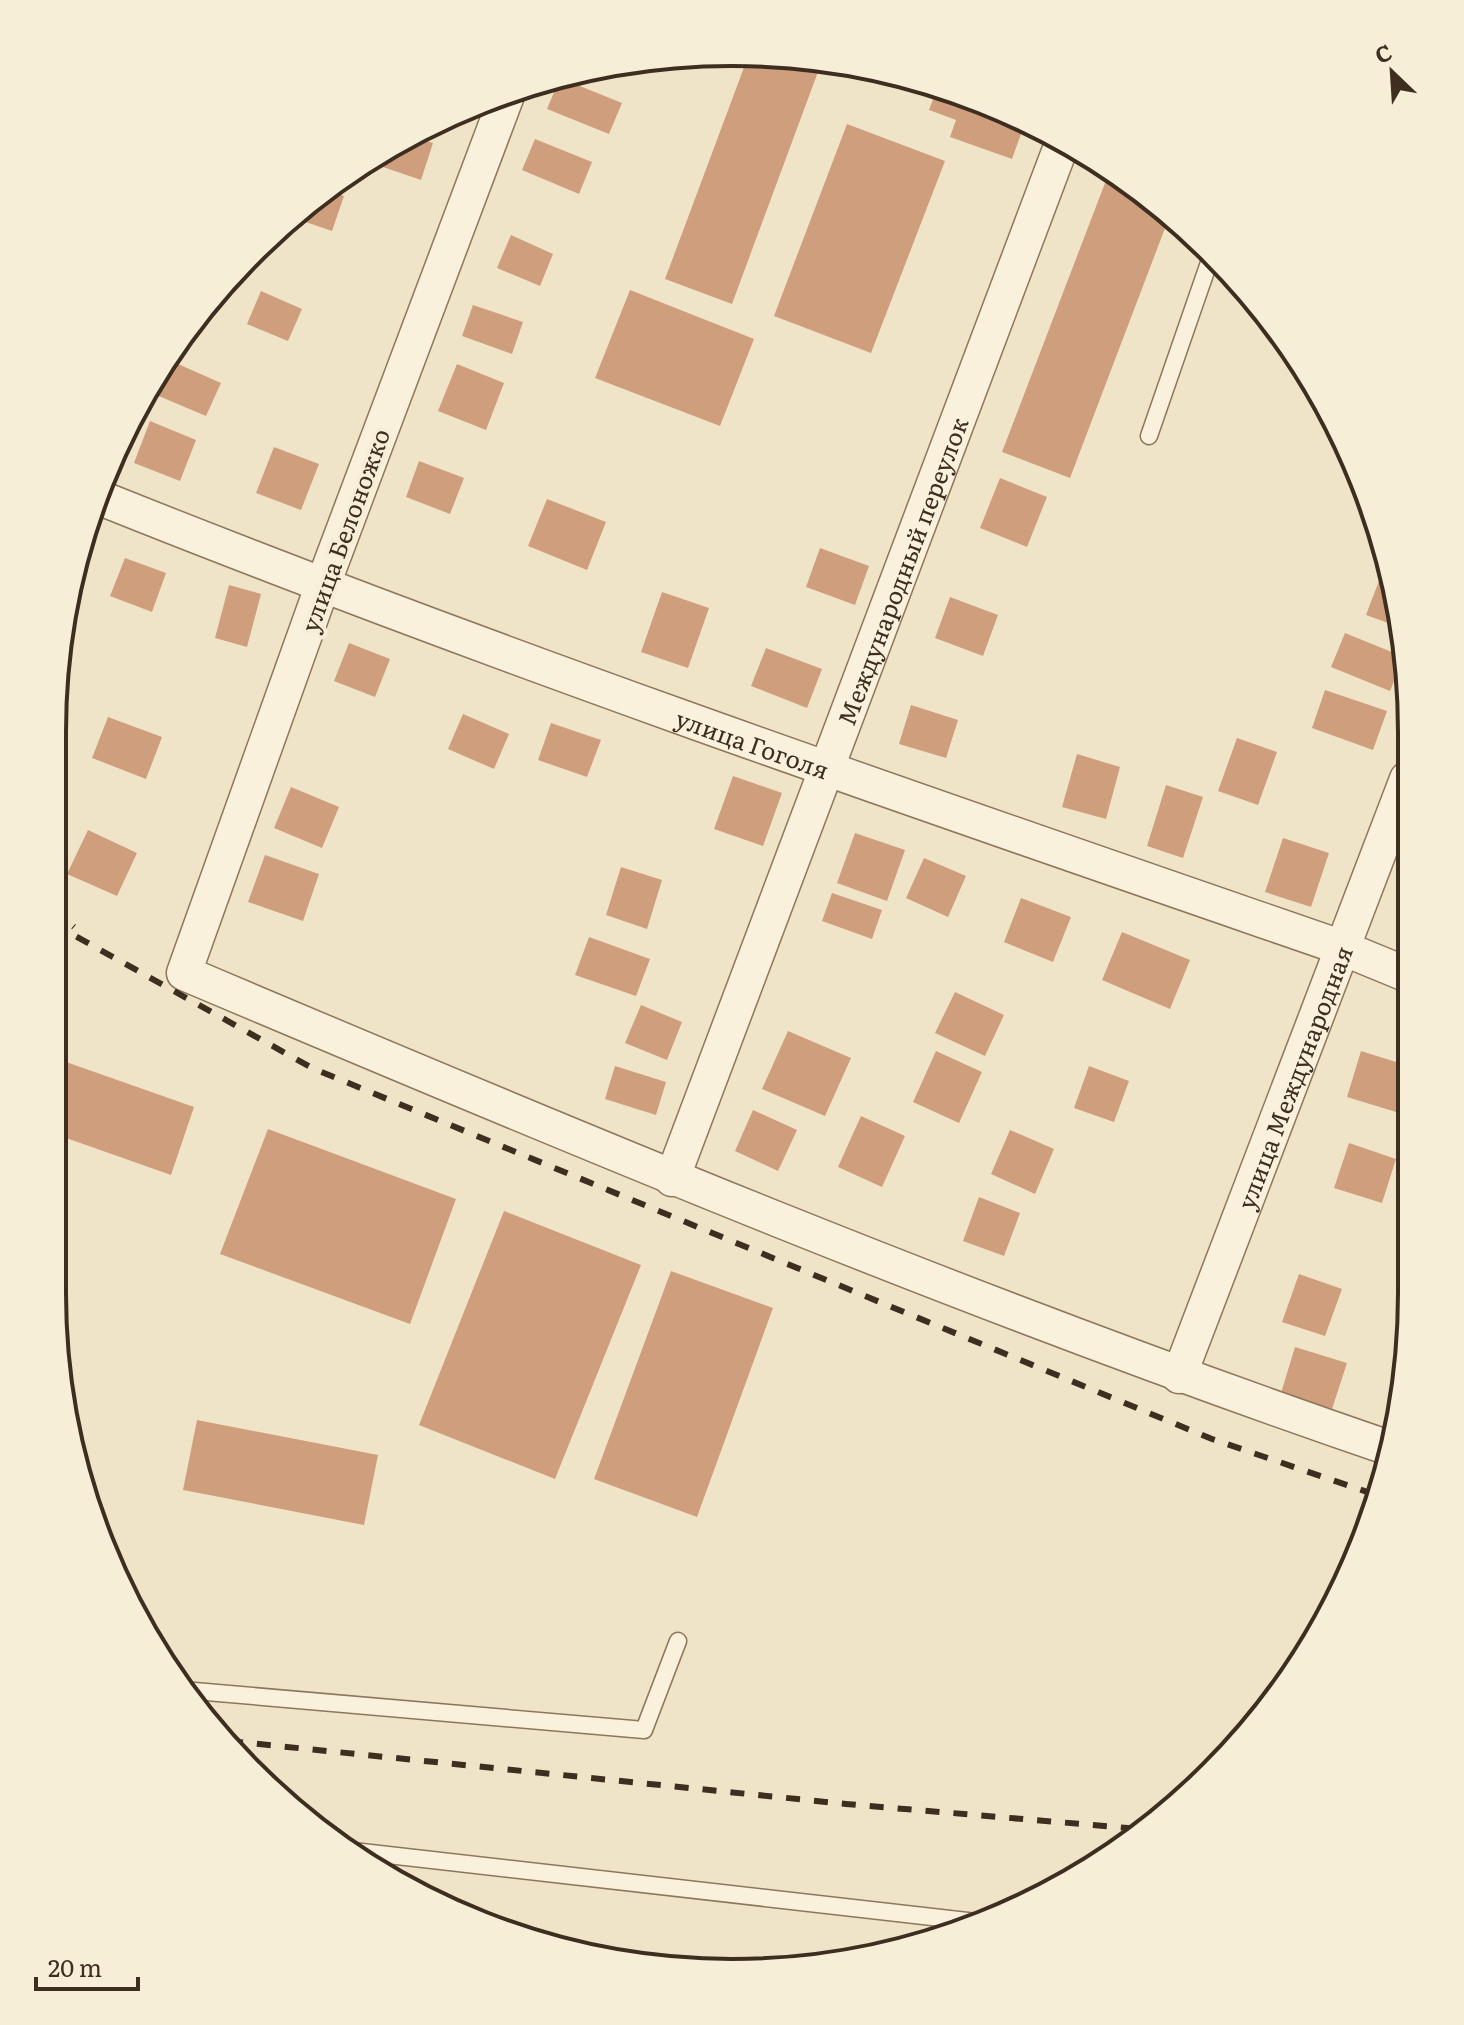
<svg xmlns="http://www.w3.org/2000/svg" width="1464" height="2025" font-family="Literata,serif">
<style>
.building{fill:#cf9f7d}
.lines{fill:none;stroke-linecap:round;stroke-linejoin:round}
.service-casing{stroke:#8d765c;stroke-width:19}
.minor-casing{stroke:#8d765c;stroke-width:37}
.service{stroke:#faf1dc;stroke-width:16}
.minor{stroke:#faf1dc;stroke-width:34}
.rail{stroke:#3d2e20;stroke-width:6;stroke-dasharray:14 14;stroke-linecap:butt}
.labels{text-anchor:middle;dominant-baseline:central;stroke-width:8;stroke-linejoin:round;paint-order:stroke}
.street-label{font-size:24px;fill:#3d2e20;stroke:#f7eed8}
.rim{fill:none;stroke:#3d2e20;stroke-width:4}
</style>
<rect width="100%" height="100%" fill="#f0e4c8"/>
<path class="building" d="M 777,53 L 822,61 L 732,304 L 665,279 L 749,54 Z
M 560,78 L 622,103 L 609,134 L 547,109 Z
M 938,86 L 1026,120 L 1012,159 L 950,137 L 956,120 L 929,110 Z
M 847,124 L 945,161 L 871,353 L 774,316 Z
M 409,135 L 433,143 L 421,180 L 380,166 L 386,147 Z
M 535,139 L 592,162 L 579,194 L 522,170 Z
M 1110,170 L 1146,193 L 1170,215 L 1070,478 L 1002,452 Z
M 326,190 L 344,196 L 332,231 L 291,217 Z
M 511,235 L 553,254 L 540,286 L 497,268 Z
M 630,290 L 754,339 L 720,426 L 595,378 Z
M 261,291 L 302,309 L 288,341 L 247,324 Z
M 473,305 L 523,322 L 512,354 L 462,336 Z
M 169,360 L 221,383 L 206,416 L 154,394 Z
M 457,364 L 504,383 L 486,430 L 438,411 Z
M 150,421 L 196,440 L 180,481 L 134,463 Z
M 274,447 L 319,464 L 301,510 L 256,493 Z
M 419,461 L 464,478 L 450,514 L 406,497 Z
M 1000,478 L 1047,497 L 1027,547 L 980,528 Z
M 547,499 L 606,522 L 587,570 L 528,546 Z
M 820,548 L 869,566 L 855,605 L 806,587 Z
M 125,558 L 166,573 L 152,612 L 110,596 Z
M 1382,573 L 1385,574 L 1402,628 L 1366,615 Z
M 229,585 L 261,594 L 247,647 L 215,638 Z
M 662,592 L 709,608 L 688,668 L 641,652 Z
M 950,597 L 998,615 L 983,656 L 935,638 Z
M 1345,633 L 1404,657 L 1390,691 L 1331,667 Z
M 349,643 L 390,659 L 375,697 L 334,681 Z
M 766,648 L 822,669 L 807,708 L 751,686 Z
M 59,659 L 69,663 L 57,688 L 56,688 Z
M 1325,690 L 1387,711 L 1373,750 L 1312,728 Z
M 911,705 L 958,720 L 946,758 L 899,744 Z
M 463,714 L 509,734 L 494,769 L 448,749 Z
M 108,717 L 162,737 L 146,779 L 92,758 Z
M 551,723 L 601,740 L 587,777 L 538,760 Z
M 1237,738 L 1277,752 L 1258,805 L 1218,791 Z
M 1077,754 L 1120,767 L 1106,819 L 1062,807 Z
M 733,776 L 782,793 L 763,846 L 714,829 Z
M 1166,785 L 1203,797 L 1183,858 L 1147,846 Z
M 291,787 L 339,807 L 322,848 L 274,828 Z
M 88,830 L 137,853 L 117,896 L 67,874 Z
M 855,833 L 905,850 L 887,901 L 837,883 Z
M 1283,838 L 1329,853 L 1311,907 L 1265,892 Z
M 265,855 L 319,874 L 303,921 L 248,902 Z
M 924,858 L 966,876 L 948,917 L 906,898 Z
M 621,867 L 662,880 L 647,929 L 606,915 Z
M 832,893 L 882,910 L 872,939 L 822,921 Z
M 1021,898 L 1071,917 L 1053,962 L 1004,942 Z
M 1122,932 L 1190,960 L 1170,1009 L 1102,980 Z
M 589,937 L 650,959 L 636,996 L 575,975 Z
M 955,992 L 1004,1015 L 985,1056 L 935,1033 Z
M 641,1005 L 682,1022 L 667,1060 L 625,1043 Z
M 788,1031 L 851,1058 L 825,1116 L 762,1089 Z
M 936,1051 L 982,1072 L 959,1123 L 913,1102 Z
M 1361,1051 L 1409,1066 L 1396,1112 L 1347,1097 Z
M 52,1057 L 194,1107 L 171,1175 L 52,1133 Z
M 615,1066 L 666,1082 L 656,1115 L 605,1099 Z
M 1089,1066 L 1129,1081 L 1114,1122 L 1074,1108 Z
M 753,1110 L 797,1130 L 778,1171 L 735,1151 Z
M 861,1116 L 905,1136 L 882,1187 L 838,1167 Z
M 268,1129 L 456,1199 L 410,1324 L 220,1254 Z
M 1010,1130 L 1054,1149 L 1035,1194 L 991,1174 Z
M 1349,1143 L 1396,1159 L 1382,1203 L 1334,1188 Z
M 979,1197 L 1020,1213 L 1004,1256 L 963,1241 Z
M 504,1211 L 641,1265 L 555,1479 L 419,1425 Z
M 671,1271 L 773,1308 L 697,1517 L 594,1479 Z
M 1299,1274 L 1342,1289 L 1325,1336 L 1282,1322 Z
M 1295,1347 L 1347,1363 L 1332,1409 L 1281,1393 Z
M 197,1420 L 378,1455 L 364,1525 L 183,1490 Z"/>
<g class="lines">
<g class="service-casing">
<path id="service" d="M 1149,436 L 1212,254
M 183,1690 L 644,1730 L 678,1641
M 353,1851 L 985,1923"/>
</g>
<g class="minor-casing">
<g id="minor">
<path d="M 509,90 L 322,587 L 184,973 C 583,1142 982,1309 1392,1449"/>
<path id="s1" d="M 103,499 C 510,662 926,804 1340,947 L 1408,975"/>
<path id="s2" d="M 672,1179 L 1063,141"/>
<path id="s3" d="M 1179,1376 L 1407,779"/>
</g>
</g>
<use href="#service" class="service"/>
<use href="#minor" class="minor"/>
<path class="rail" d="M 52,908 L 74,927
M 52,923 L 312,1068 L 1212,1439 L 1379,1496
M 229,1741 L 846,1804 L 1140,1829"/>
</g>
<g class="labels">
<g class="street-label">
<text transform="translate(344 530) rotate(-70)">улица Белоножко</text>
<text stroke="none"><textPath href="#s2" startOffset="650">Международный переулок</textPath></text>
<text stroke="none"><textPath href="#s1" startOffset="694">улица Гоголя</textPath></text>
<text stroke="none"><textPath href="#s3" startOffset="320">улица Международная</textPath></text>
</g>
</g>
<path d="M0 0H1464V2025H0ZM732 66H732A666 666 0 0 1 1398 732V1293A666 666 0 0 1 732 1959H732A666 666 0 0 1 66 1293V732A666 666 0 0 1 732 66Z" fill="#f7eed8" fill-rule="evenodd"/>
<path class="rim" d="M732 66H732A666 666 0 0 1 1398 732V1293A666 666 0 0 1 732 1959H732A666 666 0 0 1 66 1293V732A666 666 0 0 1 732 66Z"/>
<g transform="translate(1392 72) rotate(335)" stroke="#f7eed8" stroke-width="6" paint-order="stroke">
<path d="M0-6L14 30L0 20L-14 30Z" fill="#3d2e20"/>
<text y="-12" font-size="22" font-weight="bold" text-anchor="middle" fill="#3d2e20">С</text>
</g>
<path d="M36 1977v12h102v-12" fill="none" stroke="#3d2e20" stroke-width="4"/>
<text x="48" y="1977" font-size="24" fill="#3d2e20" stroke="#f7eed8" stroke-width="6" paint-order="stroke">20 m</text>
</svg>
